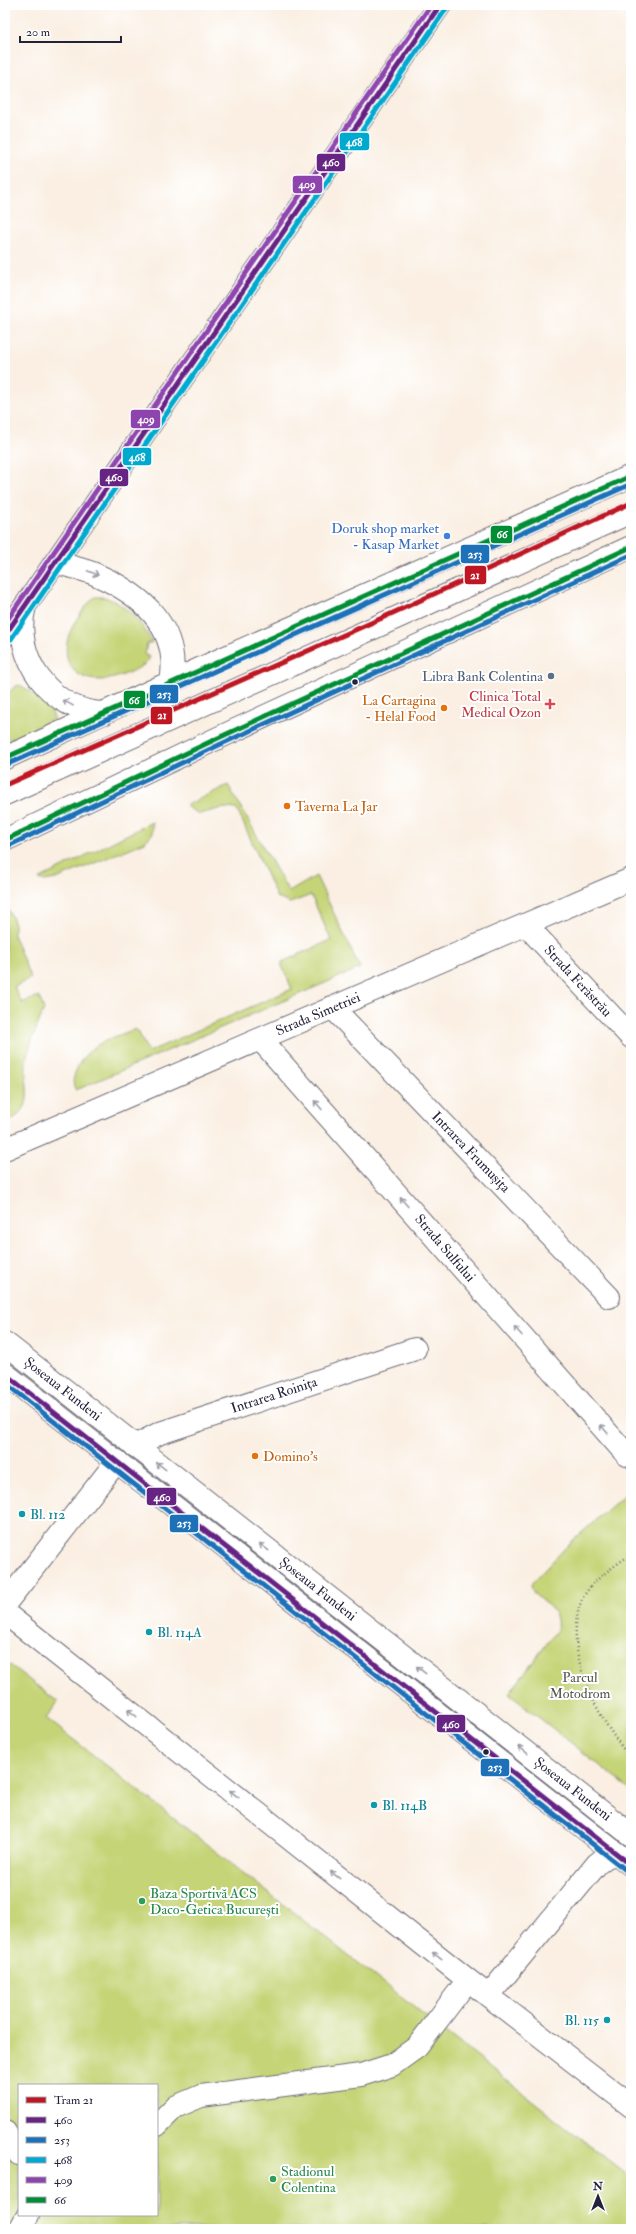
<svg xmlns="http://www.w3.org/2000/svg" width="636" height="2234" font-family="'IM FELL Double Pica',serif">
<style>
.green{fill:#c5d476;stroke:#747b58;fill-rule:evenodd}
.lines{fill:none;stroke-linecap:round;stroke-linejoin:round}
.minor-casing{stroke:#6e6a75;stroke-width:24}
.major-casing{stroke:#6e6a75;stroke-width:24}
.path{stroke:#6e6a75;stroke-width:2.5;stroke-dasharray:1 3;stroke-linecap:butt}
.minor{stroke:#fff;stroke-width:22}
.major{stroke:#fff;stroke-width:22}
.bus-1-casing{stroke:#fff;stroke-width:8}
.bus-2-casing{stroke:#fff;stroke-width:8}
.bus-3-casing{stroke:#fff;stroke-width:8}
.bus-4-casing{stroke:#fff;stroke-width:8}
.bus-5-casing{stroke:#fff;stroke-width:8}
.bus-1{stroke:#662483;stroke-width:5}
.bus-2{stroke:#1d71b8;stroke-width:5}
.bus-3{stroke:#00a9ce;stroke-width:5}
.bus-4{stroke:#8e44ad;stroke-width:5}
.bus-5{stroke:#008d36;stroke-width:5}
.tram-1-casing{stroke:#fff;stroke-width:8}
.tram-1{stroke:#be1622;stroke-width:5}
.oneway{stroke:#9c9ca7}
.shop-dot{fill:#3f7fe0;stroke:#fff;stroke-width:1.5}
.service-dot{fill:#5c6f8a;stroke:#fff;stroke-width:1.5}
.bus-dot{fill:#22223b;stroke:#fff;stroke-width:1.5}
.health-dot{fill:#e0444e;stroke:#fff;stroke-width:1.5}
.food-dot{fill:#e8710a;stroke:#fff;stroke-width:1.5}
.culture-dot{fill:#0f9aa8;stroke:#fff;stroke-width:1.5}
.leisure-dot{fill:#2e9e5b;stroke:#fff;stroke-width:1.5}
.labels{text-anchor:middle;dominant-baseline:central;stroke-width:4;stroke-linejoin:round;paint-order:stroke}
.shop-label{font-size:14px;fill:#366cbe;stroke:#fff;text-anchor:end}
.service-label{font-size:14px;fill:#4e5e75;stroke:#fff;text-anchor:end}
.health-label{font-size:14px;fill:#be3a42;stroke:#fff;text-anchor:end}
.food-label{font-size:14px;fill:#c56008;stroke:#fff;text-anchor:start}
.street-label{font-size:14px;fill:#22223b;stroke:#fff}
.culture-label{font-size:14px;fill:#0d838f;stroke:#fff;text-anchor:start}
.park-label{font-size:14px;fill:#53574d;stroke:#fff}
.leisure-label{font-size:14px;fill:#27864d;stroke:#fff;text-anchor:start}
.line-badge{stroke:#fff;stroke-width:1.5}
.badge-label{font-size:11px;text-anchor:middle;font-weight:bold;fill:#fff}
</style>
<rect width="100%" height="100%" fill="#fff"/>
<filter id="ink" filterUnits="userSpaceOnUse"><feTurbulence type="fractalNoise" baseFrequency=".025" numOctaves="2"/><feDisplacementMap in="SourceGraphic" scale="8" xChannelSelector="R" yChannelSelector="G"/><feConvolveMatrix kernelMatrix="1 2 1 2 8 2 1 2 1" color-interpolation-filters="sRGB"/></filter>
<filter id="wash" filterUnits="userSpaceOnUse"><feTurbulence type="fractalNoise" baseFrequency=".012" numOctaves="4" result="noise"/><feDisplacementMap in="SourceGraphic" scale="16" xChannelSelector="R" yChannelSelector="G"/><feGaussianBlur stdDeviation="0.9" result="paint"/><feColorMatrix in="noise" values="0 0 0 0 0 0 0 0 0 0 0 0 0 0 0 0 0 1.4 0 .05"/><feComposite in="paint" operator="in"/></filter>
<g filter="url(#wash)">
<rect width="100%" height="100%" fill="#faefe2"/>
<path class="green" d="M 95,597 C 118,594 144,624 152,643 L 147,643 L 145,655 L 150,657 C 146,666 136,669 128,673 C 76,696 47,658 81,613 C 86,607 89,601 95,597 Z
M 19,685 C 28,688 54,709 54,719 L 5,742 C 5,725 0,690 19,685 Z
M 228,785 L 289,892 L 316,876 L 360,968 L 76,1090 C 72,1085 73,1079 75,1073 C 87,1043 108,1040 135,1029 L 138,1031 L 148,1052 L 292,989 L 282,966 L 282,962 L 331,940 L 311,895 L 290,903 L 277,898 L 237,809 L 223,808 L 199,814 L 187,807 L 187,805 Z
M 152,822 L 152,834 L 145,842 L 56,879 L 45,881 L 39,879 Z
M 5,904 L 14,921 L 14,937 L 31,978 L 14,987 L 22,1003 L 39,996 L 44,1009 C 38,1025 31,1040 27,1056 C 21,1084 41,1108 5,1123 Z
M 631,1489 L 631,1790 L 509,1694 L 557,1630 C 561,1601 532,1604 531,1584 L 569,1544 Z
M 5,1661 L 58,1702 L 46,1718 L 631,2178 L 631,2229 L 5,2229 ZM 19,2085 L 157,2085 L 157,2215 L 19,2215 Z"/>
</g>
<g filter="url(#ink)">
<g class="lines">
<g class="minor-casing">
<path id="minor" d="M 56,562 C 69,567 84,569 97,575 C 142,595 181,628 171,682
M 5,794 L 631,512
M 526,925 L 631,1037
M 332,1007 L 609,1297
M 260,1039 L 627,1455 L 631,1456
M 5,1149 L 631,879
M 135,1446 L 160,1433 L 415,1349
M 5,1604 L 117,1461
M 5,1613 L 468,1980 L 631,2106
M 489,1995 L 597,1864 L 606,1857 L 617,1854
M 157,2125 L 175,2107 L 201,2096 L 361,2075 L 392,2065 L 417,2047 L 468,1980
M 5,2132 L 19,2154
M 20,2229 L 28,2215"/>
</g>
<g class="major-casing">
<path id="major" d="M 25,606 C 11,657 52,713 105,713
M 5,635 L 440,5
M 5,758 L 217,661 L 631,476
M 5,840 L 216,739 L 631,547
M 5,1343 L 631,1835
M 5,1374 L 631,1865"/>
</g>
<path class="path" d="M 631,1554 C 614,1567 589,1581 581,1602 C 562,1652 598,1720 631,1758"/>
<use href="#minor" class="minor"/>
<use href="#major" class="major"/>
<g class="bus-1-casing">
<path id="bus-1" d="M 5,635 L 440,5
M 5,1374 L 631,1865"/>
</g>
<g class="bus-2-casing">
<path id="bus-2" d="M 8,764 L 631,484
M 8,846 L 219,745 L 631,555
M 5,1383 L 627,1871"/>
</g>
<g class="bus-3-casing">
<path id="bus-3" d="M 11,639 L 446,9"/>
</g>
<g class="bus-4-casing">
<path id="bus-4" d="M 5,623 L 431,5"/>
</g>
<g class="bus-5-casing">
<path id="bus-5" d="M 5,758 L 631,476
M 5,840 L 216,739 L 631,547"/>
</g>
<use href="#bus-1" class="bus-1"/>
<use href="#bus-2" class="bus-2"/>
<use href="#bus-3" class="bus-3"/>
<use href="#bus-4" class="bus-4"/>
<use href="#bus-5" class="bus-5"/>
<g class="tram-1-casing">
<path id="tram-1" d="M 5,785 L 382,618 L 631,503"/>
</g>
<use href="#tram-1" class="tram-1"/>
</g>
<defs><path id="oneway-shaft" d="M-6 0H5M1.5-3L5.5 0L1.5 3" fill="none" stroke-width="1.6" stroke-linecap="round" stroke-linejoin="round"/></defs>
<g class="oneway">
<use href="#oneway-shaft" transform="translate(93 573) rotate(22)"/>
<use href="#oneway-shaft" transform="translate(68 703) rotate(-151)"/>
<use href="#oneway-shaft" transform="translate(318 1105) rotate(-131)"/>
<use href="#oneway-shaft" transform="translate(404 1202) rotate(-131)"/>
<use href="#oneway-shaft" transform="translate(518 1331) rotate(-131)"/>
<use href="#oneway-shaft" transform="translate(604 1429) rotate(-131)"/>
<use href="#oneway-shaft" transform="translate(161 1466) rotate(-142)"/>
<use href="#oneway-shaft" transform="translate(264 1547) rotate(-142)"/>
<use href="#oneway-shaft" transform="translate(421 1670) rotate(-142)"/>
<use href="#oneway-shaft" transform="translate(132 1713) rotate(-142)"/>
<use href="#oneway-shaft" transform="translate(523 1750) rotate(-142)"/>
<use href="#oneway-shaft" transform="translate(234 1794) rotate(-142)"/>
<use href="#oneway-shaft" transform="translate(335 1875) rotate(-142)"/>
<use href="#oneway-shaft" transform="translate(437 1956) rotate(-142)"/>
</g>
</g>
<circle class="shop-dot" cx="447" cy="536" r="4"/>
<circle class="service-dot" cx="551" cy="676" r="4"/>
<g class="bus-dot">
<circle cx="355" cy="682" r="3.5"/>
<circle cx="486" cy="1752" r="3.5"/>
</g>
<path class="health-dot" d="M548 698h4v4h4v4h-4v4h-4v-4h-4v-4h4z"/>
<g class="food-dot">
<circle cx="444" cy="708" r="4"/>
<circle cx="287" cy="806" r="4"/>
<circle cx="255" cy="1456" r="4"/>
</g>
<g class="culture-dot">
<circle cx="22" cy="1514" r="4"/>
<circle cx="149" cy="1632" r="4"/>
<circle cx="374" cy="1805" r="4"/>
<circle cx="607" cy="2020" r="4"/>
</g>
<g class="leisure-dot">
<circle cx="142" cy="1901" r="4"/>
<circle cx="273" cy="2179" r="4"/>
</g>
<g class="labels">
<g class="shop-label">
<text x="439" y="528">Doruk shop market<tspan x="439" dy="16">- Kasap Market</tspan></text>
</g>
<g class="service-label">
<text x="543" y="676">Libra Bank Colentina</text>
</g>
<g class="health-label">
<text x="541" y="696">Clinica Total<tspan x="541" dy="16">Medical Ozon</tspan></text>
</g>
<g class="food-label">
<text x="436" y="700" text-anchor="end">La Cartagina<tspan x="436" dy="16">- Helal Food</tspan></text>
<text x="295" y="806">Taverna La Jar</text>
<text x="263" y="1456">Domino's</text>
</g>
<g class="street-label">
<text transform="translate(578 981) rotate(47)">Strada Ferăstrău</text>
<text transform="translate(318 1014) rotate(-23)">Strada Simetriei</text>
<text transform="translate(471 1152) rotate(46)">Intrarea Frumușița</text>
<text transform="translate(445 1248) rotate(49)">Strada Sulfului</text>
<text transform="translate(63 1389) rotate(38)">Șoseaua Fundeni</text>
<text transform="translate(274 1395) rotate(-18)">Intrarea Roinița</text>
<text transform="translate(318 1589) rotate(38)">Șoseaua Fundeni</text>
<text transform="translate(573 1789) rotate(38)">Șoseaua Fundeni</text>
</g>
<g class="culture-label">
<text x="30" y="1514">Bl. 112</text>
<text x="157" y="1632">Bl. 114A</text>
<text x="382" y="1805">Bl. 114B</text>
<text x="599" y="2020" text-anchor="end">Bl. 115</text>
</g>
<g class="park-label">
<text x="580" y="1677">Parcul<tspan x="580" dy="16">Motodrom</tspan></text>
</g>
<g class="leisure-label">
<text x="150" y="1893">Baza Sportivă ACS<tspan x="150" dy="16">Daco-Getica București</tspan></text>
<text x="281" y="2171">Stadionul<tspan x="281" dy="16">Colentina</tspan></text>
</g>
</g>
<g class="line-badge">
<rect x="339" y="132" width="31" height="19" rx="4" fill="#00a9ce"/>
<rect x="316" y="153" width="30" height="19" rx="4" fill="#662483"/>
<rect x="292" y="175" width="31" height="19" rx="4" fill="#8e44ad"/>
<rect x="130" y="409" width="31" height="20" rx="4" fill="#8e44ad"/>
<rect x="122" y="447" width="30" height="19" rx="4" fill="#00a9ce"/>
<rect x="99" y="468" width="30" height="19" rx="4" fill="#662483"/>
<rect x="490" y="525" width="23" height="19" rx="4" fill="#008d36"/>
<rect x="460" y="544" width="30" height="20" rx="4" fill="#1d71b8"/>
<rect x="464" y="565" width="23" height="20" rx="4" fill="#be1622"/>
<rect x="149" y="684" width="30" height="20" rx="4" fill="#1d71b8"/>
<rect x="123" y="690" width="23" height="19" rx="4" fill="#008d36"/>
<rect x="150" y="706" width="23" height="19" rx="4" fill="#be1622"/>
<rect x="146" y="1487" width="31" height="19" rx="4" fill="#662483"/>
<rect x="169" y="1514" width="30" height="19" rx="4" fill="#1d71b8"/>
<rect x="436" y="1714" width="30" height="19" rx="4" fill="#662483"/>
<rect x="480" y="1758" width="30" height="19" rx="4" fill="#1d71b8"/>
</g>
<g class="badge-label">
<text x="354" y="146">468</text>
<text x="331" y="166">460</text>
<text x="307" y="188">409</text>
<text x="146" y="423">409</text>
<text x="137" y="461">468</text>
<text x="114" y="481">460</text>
<text x="502" y="538">66</text>
<text x="475" y="558">253</text>
<text x="475" y="579">21</text>
<text x="164" y="698">253</text>
<text x="134" y="704">66</text>
<text x="162" y="719">21</text>
<text x="162" y="1501">460</text>
<text x="184" y="1527">253</text>
<text x="451" y="1728">460</text>
<text x="495" y="1771">253</text>
</g>
<rect width="636" height="2234" fill="none" stroke="#fff" stroke-width="20"/>
<rect x="18" y="2084" width="140" height="132" fill="#ffffff" stroke="#a7a7b1"/>
<rect x="26" y="2097" width="20" height="6" fill="#be1622" stroke="#a7a7b1"/>
<text x="54" y="2104" font-size="12" fill="#22223b">Tram 21</text>
<rect x="26" y="2117" width="20" height="6" fill="#662483" stroke="#a7a7b1"/>
<text x="54" y="2124" font-size="12" fill="#22223b">460</text>
<rect x="26" y="2137" width="20" height="6" fill="#1d71b8" stroke="#a7a7b1"/>
<text x="54" y="2144" font-size="12" fill="#22223b">253</text>
<rect x="26" y="2157" width="20" height="6" fill="#00a9ce" stroke="#a7a7b1"/>
<text x="54" y="2164" font-size="12" fill="#22223b">468</text>
<rect x="26" y="2177" width="20" height="6" fill="#8e44ad" stroke="#a7a7b1"/>
<text x="54" y="2184" font-size="12" fill="#22223b">409</text>
<rect x="26" y="2197" width="20" height="6" fill="#008d36" stroke="#a7a7b1"/>
<text x="54" y="2204" font-size="12" fill="#22223b">66</text>
<g transform="translate(598 2196)" stroke="#ffffff" stroke-width="3" paint-order="stroke">
<path d="M0-3L7 15L0 10L-7 15Z" fill="#22223b"/>
<text y="-6" font-size="11" font-weight="bold" text-anchor="middle" fill="#22223b">N</text>
</g>
<path d="M20 36v6h101v-6" fill="none" stroke="#22223b" stroke-width="2"/>
<text x="26" y="36" font-size="12" fill="#22223b" stroke="#ffffff" stroke-width="3" paint-order="stroke">20 m</text>
</svg>
